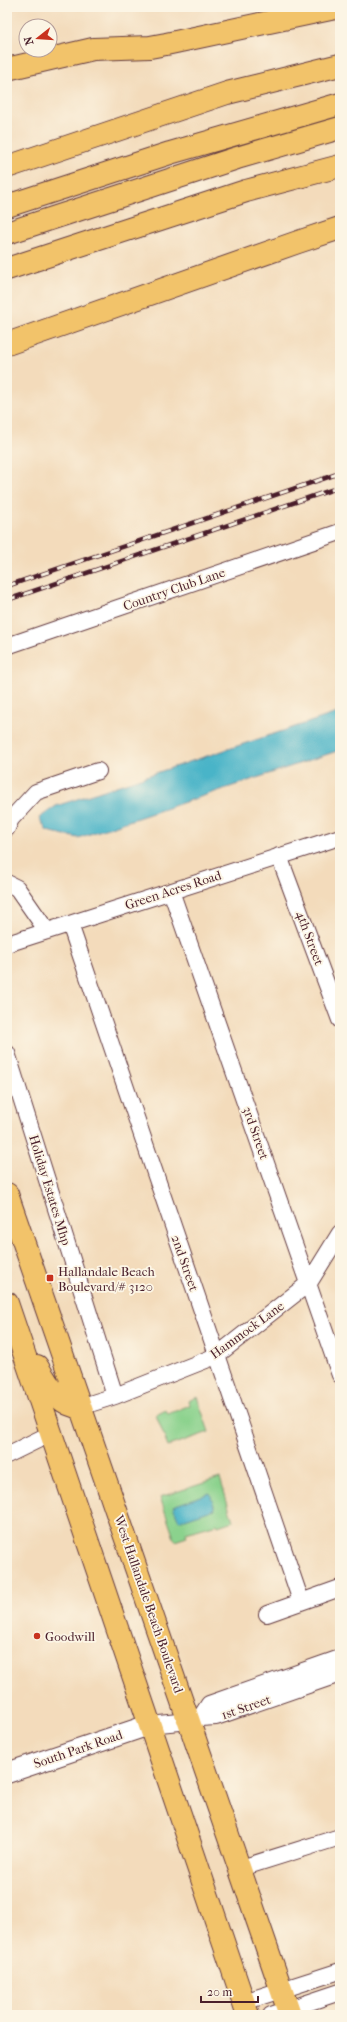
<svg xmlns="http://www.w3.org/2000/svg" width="347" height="2022" font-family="'IM FELL French Canon',serif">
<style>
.green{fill:#8bd28d;stroke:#6a785c}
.water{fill:#4ab4c8;stroke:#4a6a7a}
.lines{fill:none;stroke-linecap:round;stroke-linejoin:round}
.minor-casing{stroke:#633b41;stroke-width:18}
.tertiary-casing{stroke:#633b41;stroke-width:22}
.primary-casing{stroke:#633b41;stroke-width:24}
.motorway-casing{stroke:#633b41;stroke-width:24}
.minor{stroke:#fff;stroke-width:16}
.tertiary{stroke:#fff;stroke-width:20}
.primary{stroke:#f2c36a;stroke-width:22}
.motorway{stroke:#f2c36a;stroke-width:22}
.rail-casing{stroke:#4a1f2b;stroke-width:4.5}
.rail{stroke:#fcf5e5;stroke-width:3;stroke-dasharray:9;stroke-linecap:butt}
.poi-dot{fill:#c8321e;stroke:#fcf5e5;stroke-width:1.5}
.labels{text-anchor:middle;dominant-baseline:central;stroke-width:3.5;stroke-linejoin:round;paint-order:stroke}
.street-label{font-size:13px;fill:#4a1f2b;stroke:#fcf5e5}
.poi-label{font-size:13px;fill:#4a1f2b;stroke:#fcf5e5;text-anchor:start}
</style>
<rect width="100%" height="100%" fill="#fcf5e5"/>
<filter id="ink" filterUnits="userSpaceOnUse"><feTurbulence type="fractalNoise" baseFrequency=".025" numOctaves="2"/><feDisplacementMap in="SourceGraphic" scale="8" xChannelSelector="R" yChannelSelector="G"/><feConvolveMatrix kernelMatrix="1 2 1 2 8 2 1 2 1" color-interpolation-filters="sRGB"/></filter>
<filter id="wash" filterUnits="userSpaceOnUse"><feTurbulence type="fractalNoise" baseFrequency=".012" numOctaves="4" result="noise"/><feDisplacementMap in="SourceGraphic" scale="16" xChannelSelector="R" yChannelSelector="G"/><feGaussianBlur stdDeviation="0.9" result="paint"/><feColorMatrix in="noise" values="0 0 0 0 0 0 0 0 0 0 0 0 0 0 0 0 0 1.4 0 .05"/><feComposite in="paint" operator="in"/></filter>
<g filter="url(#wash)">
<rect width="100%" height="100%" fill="#f3dbbb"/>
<path class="green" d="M 197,1397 L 209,1432 L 168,1446 L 156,1415 L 166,1410 L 168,1414 L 190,1405 L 188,1401 Z
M 220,1478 L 233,1521 L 218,1526 L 217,1524 L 186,1533 L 187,1537 L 175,1541 L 160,1497 Z"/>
<path class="water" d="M 340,712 L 340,750 L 78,838 L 47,831 L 39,818 L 56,806 Z
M 210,1493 L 215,1509 L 179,1521 L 173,1506 Z"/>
</g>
<g filter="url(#ink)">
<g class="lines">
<g class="minor-casing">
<path id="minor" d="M 7,646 L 340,532
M 7,828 L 11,819 L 36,792 L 98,771
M 279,856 L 340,1020
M 7,883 L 17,888 L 47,931
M 171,891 L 340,1375
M 70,924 L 301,1601
M 7,944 L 340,837
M 7,1053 L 115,1396
M 80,1407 L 115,1396 L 216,1356 L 309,1283 L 340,1233
M 7,1455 L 52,1433
M 267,1614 L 340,1588
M 200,1718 L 209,1704 L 340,1658
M 149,1725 L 190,1721 L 200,1718 L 216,1717 L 340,1674
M 238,1869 L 340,1837
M 244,2002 L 340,1971
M 271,2015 L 340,1992"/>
</g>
<g class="tertiary-casing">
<path id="tertiary" d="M 7,1773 L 149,1725"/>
</g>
<g class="primary-casing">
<path id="primary" d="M 7,1194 L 290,2015
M 7,1303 L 248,2015
M 37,1366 C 48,1383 58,1406 80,1407"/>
</g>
<g class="motorway-casing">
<path id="motorway" d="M 7,69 L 93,49 L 150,47 L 166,44 L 340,7
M 7,167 L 227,93 L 340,65
M 7,206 L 170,153 L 340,104
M 7,233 L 237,158 L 340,128
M 7,269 L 246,191 L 340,166
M 7,344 L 298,242 L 340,228"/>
</g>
<use href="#minor" class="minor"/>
<use href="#tertiary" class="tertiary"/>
<use href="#primary" class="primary"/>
<use href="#motorway" class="motorway"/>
<g class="rail-casing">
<path id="rail" d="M 7,586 L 340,473
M 7,600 L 340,487"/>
</g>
<use href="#rail" class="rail"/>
</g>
</g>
<g class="poi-dot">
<rect x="46" y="1274" width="8" height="8" rx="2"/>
<circle cx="37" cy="1636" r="4"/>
</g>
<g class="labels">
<g class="street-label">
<text transform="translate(174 589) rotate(-19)">Country Club Lane</text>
<text transform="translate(173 890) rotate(-18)">Green Acres Road</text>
<text transform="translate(310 938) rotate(70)">4th Street</text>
<text transform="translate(256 1133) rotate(71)">3rd Street</text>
<text transform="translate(50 1190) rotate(73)">Holiday Estates Mhp</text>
<text transform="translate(185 1263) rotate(71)">2nd Street</text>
<text transform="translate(247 1330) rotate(-36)">Hammock Lane</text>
<text transform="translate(149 1604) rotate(71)">West Hallandale Beach Boulevard</text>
<text transform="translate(246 1707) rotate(-19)">1st Street</text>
<text transform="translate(78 1749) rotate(-19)">South Park Road</text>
</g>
<g class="poi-label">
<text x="58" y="1271">Hallandale Beach<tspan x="58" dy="15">Boulevard/# 3120</tspan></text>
<text x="45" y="1636">Goodwill</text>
</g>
</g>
<rect width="347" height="2022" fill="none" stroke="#fcf5e5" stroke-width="24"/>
<g transform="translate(38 38) rotate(253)"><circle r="19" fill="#fcf5e5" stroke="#b59f9b"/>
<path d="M0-3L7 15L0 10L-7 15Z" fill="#c8321e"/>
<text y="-6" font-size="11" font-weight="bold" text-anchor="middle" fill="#4a1f2b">N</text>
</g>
<path d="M201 1996v6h57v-6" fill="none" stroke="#4a1f2b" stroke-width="2"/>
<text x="207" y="1996" font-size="12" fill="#4a1f2b" stroke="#fcf5e5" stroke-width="3" paint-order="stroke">20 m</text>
</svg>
